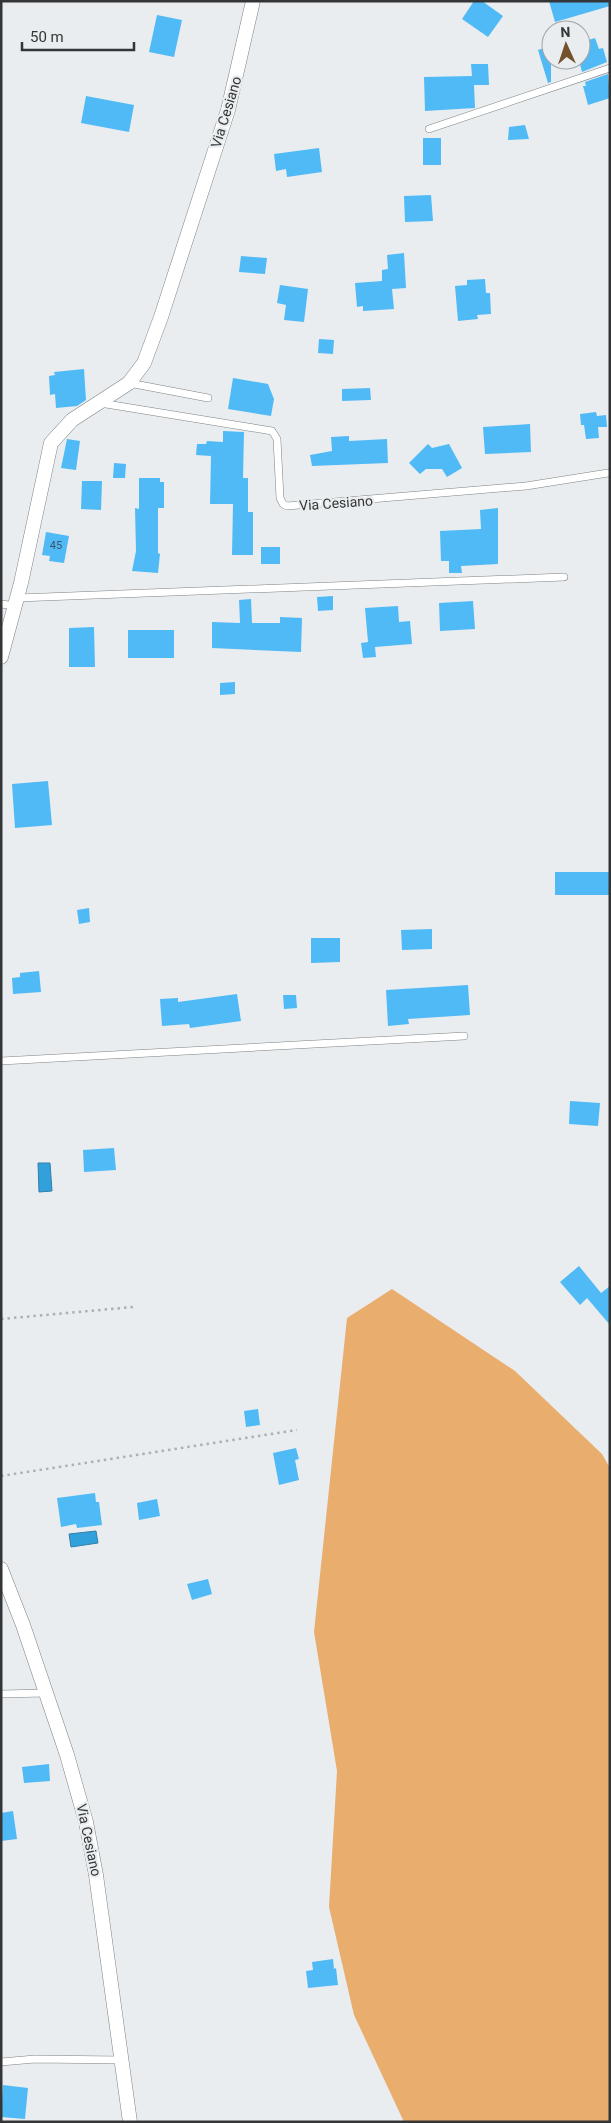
<svg xmlns="http://www.w3.org/2000/svg" width="611" height="2123" font-family="Roboto,sans-serif">
<style>
.green{fill:#e9ad6e}
.water{fill:#31a0db;stroke:#3280aa}
.building{fill:#50baf6}
.lines{fill:none;stroke-linecap:round;stroke-linejoin:round}
.lane-casing{stroke:#7e8284;stroke-width:8}
.street-casing{stroke:#7e8284;stroke-width:15}
.path{stroke:#adb0b2;stroke-width:2.5;stroke-dasharray:2.5 4;stroke-linecap:butt}
.lane{stroke:#fff;stroke-width:7}
.street{stroke:#fff;stroke-width:14}
.labels{text-anchor:middle;dominant-baseline:central;stroke-width:4.5;stroke-linejoin:round;paint-order:stroke}
.number-label{font-size:11px;fill:#3b5666}
.street-label{font-size:14px;fill:#343536;stroke:#e9edef}
</style>
<rect width="100%" height="100%" fill="#e9edef"/>
<path class="green" d="M 392,1289 L 515,1371 L 602,1454 L 610,1468 L 610,2122 L 404,2122 L 354,2015 L 329,1907 L 337,1771 L 314,1632 L 347,1318 Z"/>
<path class="water" d="M 38,1163 L 50,1163 L 52,1191 L 39,1192 Z
M 96,1531 L 98,1543 L 71,1547 L 69,1534 Z"/>
<path class="building" d="M 474,1 L 482,1 L 503,16 L 488,37 L 462,19 Z
M 549,1 L 610,1 L 610,6 L 555,22 Z
M 157,15 L 182,20 L 174,57 L 149,52 Z
M 595,38 L 599,49 L 603,48 L 607,62 L 582,72 L 579,60 L 581,60 L 581,48 L 584,47 L 582,42 Z
M 551,46 L 551,82 L 548,83 L 538,50 Z
M 471,64 L 488,64 L 489,85 L 474,85 L 475,108 L 425,111 L 424,77 L 472,76 Z
M 608,74 L 610,98 L 588,105 L 583,86 L 586,86 L 585,82 Z
M 86,96 L 134,105 L 129,132 L 81,123 Z
M 525,125 L 529,139 L 508,140 L 509,127 Z
M 423,138 L 441,138 L 441,165 L 423,165 Z
M 319,148 L 322,172 L 287,177 L 286,169 L 276,171 L 274,154 Z
M 431,195 L 433,221 L 405,222 L 404,196 Z
M 404,253 L 406,288 L 392,289 L 394,309 L 363,311 L 363,306 L 357,307 L 355,283 L 382,281 L 382,270 L 388,269 L 387,255 Z
M 241,256 L 267,258 L 265,274 L 239,272 Z
M 485,279 L 486,293 L 490,293 L 491,314 L 477,315 L 478,319 L 458,321 L 455,286 L 467,285 L 467,280 Z
M 280,285 L 308,289 L 304,322 L 284,320 L 286,305 L 277,303 Z
M 319,339 L 334,340 L 333,354 L 318,353 Z
M 84,369 L 86,400 L 77,406 L 56,408 L 55,394 L 50,395 L 49,376 L 55,375 L 54,372 Z
M 233,378 L 268,384 L 274,399 L 271,416 L 228,409 Z
M 370,388 L 371,400 L 342,401 L 342,389 Z
M 596,412 L 597,416 L 606,415 L 607,427 L 598,427 L 599,438 L 586,439 L 584,425 L 581,425 L 580,414 Z
M 530,424 L 531,452 L 485,454 L 483,427 Z
M 223,431 L 244,432 L 243,478 L 248,478 L 248,512 L 253,512 L 253,555 L 232,555 L 233,504 L 210,504 L 211,456 L 196,455 L 197,444 L 206,444 L 207,441 L 223,442 Z
M 349,436 L 349,441 L 387,439 L 388,463 L 312,466 L 310,455 L 332,451 L 331,437 Z
M 67,439 L 80,441 L 76,470 L 61,468 Z
M 428,444 L 432,448 L 449,444 L 462,468 L 447,477 L 442,469 L 426,469 L 420,474 L 409,463 Z
M 114,463 L 126,464 L 125,478 L 113,478 Z
M 139,478 L 160,478 L 160,482 L 164,482 L 164,508 L 158,508 L 158,553 L 160,554 L 158,573 L 132,571 L 136,551 L 135,508 L 139,509 Z
M 82,481 L 102,481 L 101,510 L 81,509 Z
M 498,508 L 498,564 L 461,566 L 462,573 L 449,573 L 449,561 L 441,561 L 440,531 L 481,529 L 480,510 Z
M 46,532 L 69,536 L 64,563 L 49,561 L 50,556 L 42,555 Z
M 261,547 L 280,547 L 280,564 L 261,564 Z
M 333,596 L 333,610 L 318,611 L 317,597 Z
M 251,599 L 252,623 L 280,623 L 280,617 L 302,618 L 301,652 L 212,648 L 212,622 L 240,623 L 239,600 Z
M 473,601 L 475,629 L 440,631 L 439,603 Z
M 398,606 L 399,622 L 410,621 L 412,644 L 375,647 L 376,657 L 363,658 L 361,643 L 368,642 L 365,608 Z
M 94,627 L 95,667 L 69,667 L 69,628 Z
M 128,630 L 174,630 L 174,658 L 128,658 Z
M 235,682 L 235,694 L 220,695 L 220,683 Z
M 48,781 L 52,825 L 15,828 L 12,784 Z
M 555,872 L 609,872 L 609,895 L 555,895 Z
M 89,908 L 90,922 L 79,924 L 77,910 Z
M 432,929 L 432,949 L 402,950 L 401,930 Z
M 311,938 L 340,938 L 340,962 L 311,963 Z
M 39,971 L 41,992 L 13,994 L 12,978 L 20,977 L 20,973 Z
M 468,985 L 470,1015 L 408,1019 L 409,1024 L 388,1026 L 386,990 Z
M 237,994 L 241,1021 L 190,1028 L 189,1024 L 162,1026 L 160,999 L 178,998 L 178,1002 Z
M 283,995 L 296,995 L 297,1008 L 284,1009 Z
M 570,1101 L 600,1103 L 598,1126 L 569,1124 Z
M 114,1148 L 116,1170 L 84,1172 L 83,1150 Z
M 579,1266 L 601,1293 L 610,1286 L 610,1325 L 587,1298 L 580,1305 L 560,1282 Z
M 258,1409 L 260,1425 L 246,1427 L 244,1411 Z
M 296,1448 L 299,1459 L 295,1460 L 299,1480 L 279,1485 L 273,1453 Z
M 95,1493 L 96,1502 L 99,1502 L 102,1525 L 77,1528 L 76,1524 L 61,1527 L 57,1498 Z
M 157,1499 L 160,1516 L 139,1520 L 137,1503 Z
M 208,1579 L 212,1594 L 192,1600 L 187,1584 Z
M 49,1764 L 50,1781 L 24,1783 L 22,1767 Z
M 13,1811 L 17,1839 L 1,1841 L 1,1813 Z
M 333,1959 L 334,1969 L 336,1968 L 338,1985 L 308,1988 L 306,1971 L 313,1970 L 312,1962 Z
M 3,2085 L 28,2088 L 25,2119 L 1,2117 Z"/>
<g class="lines">
<g class="lane-casing">
<path id="lane" d="M 429,129 L 610,68
M 129,383 L 208,398
M 100,403 L 272,431 L 277,439 L 280,498 L 283,504 L 287,506 L 526,486 L 608,473
M 18,598 L 564,577
M 1,604 L 16,606
M 1,1061 L 464,1036
M 1,1694 L 46,1693
M 1,2062 L 35,2059 L 121,2060"/>
</g>
<g class="street-casing">
<path id="street" d="M 1,657 L 21,583 L 51,443 L 72,420 L 129,383 L 144,363 L 161,317 L 228,110 L 253,1
M 1,1569 L 23,1625 L 67,1755 L 86,1822 L 96,1875 L 130,2122"/>
</g>
<path class="path" d="M 1,1319 L 133,1307
M 1,1476 L 297,1430"/>
<use href="#lane" class="lane"/>
<use href="#street" class="street"/>
</g>
<g class="labels">
<g class="number-label">
<text x="56" y="545">45</text>
</g>
<g class="street-label">
<text transform="translate(226 112) rotate(-73)">Via Cesiano</text>
<text transform="translate(336 503) rotate(-4)">Via Cesiano</text>
<text transform="translate(89 1840) rotate(78)">Via Cesiano</text>
</g>
</g>
<rect width="611" height="2123" fill="none" stroke="#343536" stroke-width="5"/>
<g transform="translate(566 45) rotate(357)"><circle r="24" fill="#e9edef" stroke="#a1a3a5"/>
<path d="M0-4L9 19L0 12L-9 19Z" fill="#74512a"/>
<text y="-8" font-size="14" font-weight="bold" text-anchor="middle" fill="#343536">N</text>
</g>
<path d="M22 42v8h112v-8" fill="none" stroke="#343536" stroke-width="2.5"/>
<text x="30" y="42" font-size="15" fill="#343536" stroke="#e9edef" stroke-width="4" paint-order="stroke">50 m</text>
</svg>
